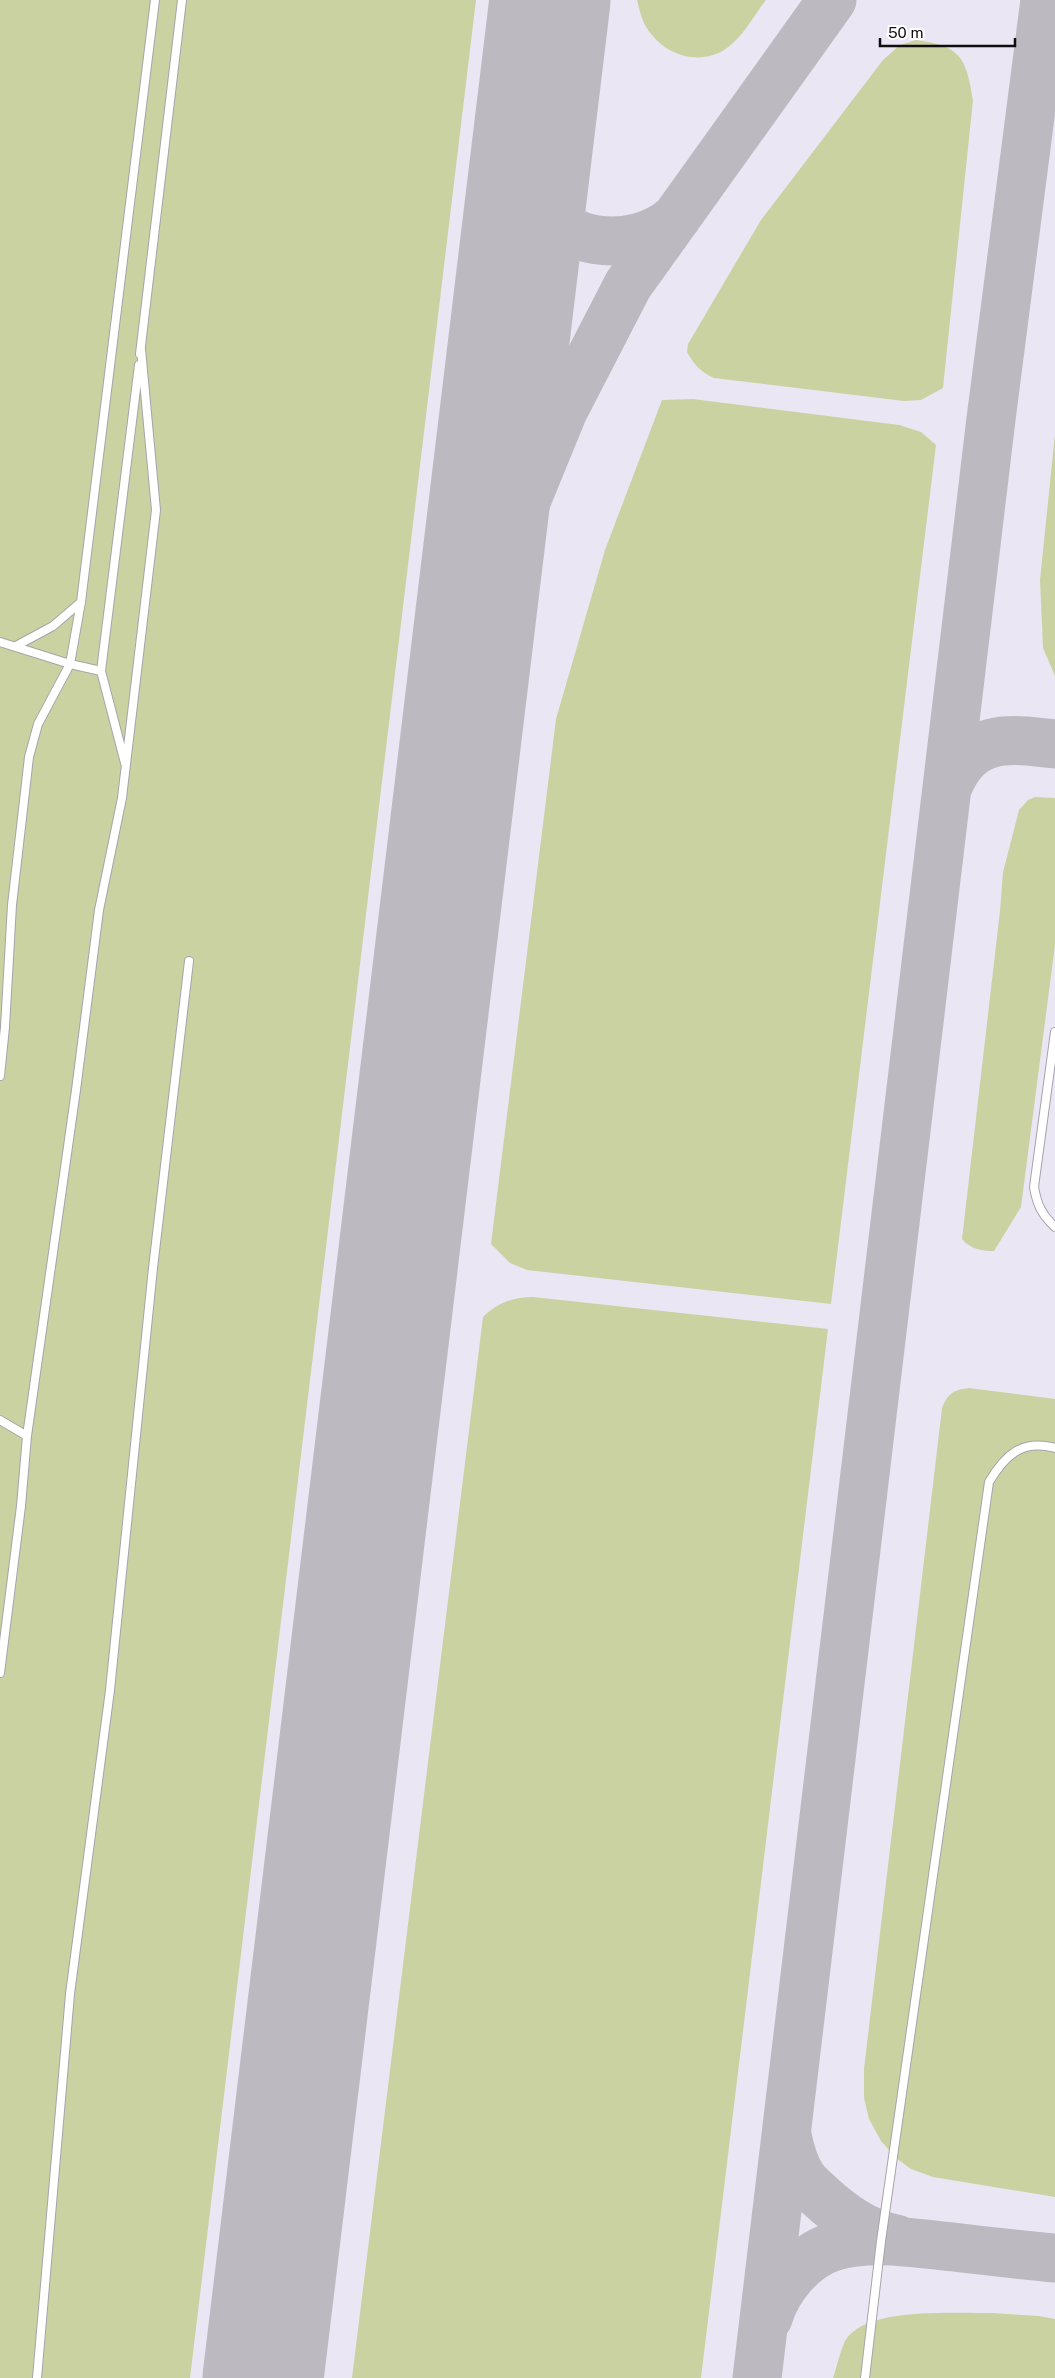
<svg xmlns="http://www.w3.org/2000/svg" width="1055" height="2378" font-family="'Public Sans',sans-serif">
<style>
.built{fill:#ebe6f4}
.green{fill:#cbd2a1}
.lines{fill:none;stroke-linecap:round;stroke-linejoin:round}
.taxiway{stroke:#bcbac0;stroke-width:49}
.runway{stroke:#bcbac0;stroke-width:121}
.lane-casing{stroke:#a6a4ab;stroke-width:10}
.lane{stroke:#fff;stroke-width:8}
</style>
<rect width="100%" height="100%" fill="#f6f3fb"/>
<path class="built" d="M 0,0 L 1055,0 L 1055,2378 L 0,2378 Z"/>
<path class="green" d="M 0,0 L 476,0 L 190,2378 L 0,2378 Z
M 637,0 L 766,0 C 754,15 743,37 727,48 C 704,65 670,58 652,35 C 643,25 640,13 637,0 Z
M 916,40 C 960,46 966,56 973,100 L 943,388 L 921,400 L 904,401 L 714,378 C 701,372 694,365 687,352 L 688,344 L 761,220 L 883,60 L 900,45 Z
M 693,399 L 899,425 L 921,432 L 936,445 L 831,1304 L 527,1270 L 510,1263 L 491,1244 L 556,719 L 605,550 L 662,400 Z
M 1055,434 L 1055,676 L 1043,648 L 1040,580 Z
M 1035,797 L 1055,798 L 1055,945 L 1021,1207 L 994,1251 C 982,1251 970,1249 962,1239 L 1000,911 L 1003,872 L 1019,810 L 1028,800 Z
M 533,1297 L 828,1329 L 701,2378 L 352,2378 L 483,1317 C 497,1303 513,1297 533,1297 Z
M 969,1388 L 1055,1399 L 1055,2197 L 933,2177 L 911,2169 L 896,2158 L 881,2141 L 869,2119 L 864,2098 L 864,2069 L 942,1408 C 948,1393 954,1390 969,1388 Z
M 993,2313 L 1039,2316 L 1055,2319 L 1055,2378 L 833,2378 C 837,2366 840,2352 845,2341 C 865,2306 957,2314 993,2313 Z"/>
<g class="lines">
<path class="taxiway" d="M 535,120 C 534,141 529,164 534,185 C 549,249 635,256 677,217
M 948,786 C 970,734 1006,738 1055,744
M 453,801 L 470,705 L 491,607 L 518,521 L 563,411 L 628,285 L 832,0
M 787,2135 C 790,2151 794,2166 803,2179 C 807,2185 814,2190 819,2195 C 842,2216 865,2233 896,2239
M 768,2318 C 777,2288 802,2257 832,2247 C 870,2235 914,2243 953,2247 C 987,2251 1021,2255 1055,2258
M 757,2378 L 991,419 L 1045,0"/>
<path class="runway" d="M 263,2378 L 550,0"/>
<g class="lane-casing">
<path id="lane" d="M 140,354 L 182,0
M 0,642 L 70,664 L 101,671 L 125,763
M 16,646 L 53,626 L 81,602
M 101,671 L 139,365
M 1055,1032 L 1034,1187 C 1037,1205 1042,1215 1055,1227
M 0,1076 L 5,1027 L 12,905 L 29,757 L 38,724 L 70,664 L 81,602 L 155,0
M 0,1420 L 27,1436 L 21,1506 L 0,1673
M 27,1436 L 76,1090 L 99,910 L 122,798 L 156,510 L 141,349
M 37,2378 L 70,1994 L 110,1690 L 153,1268 L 189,961
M 865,2378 L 881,2241 L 989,1482 C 1005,1455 1022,1439 1055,1448"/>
</g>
<use href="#lane" class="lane"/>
</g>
<path d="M880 38v8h135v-8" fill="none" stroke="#0e0d0f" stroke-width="2.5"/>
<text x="888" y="38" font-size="15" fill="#0e0d0f" stroke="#ffffff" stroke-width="4" paint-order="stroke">50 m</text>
</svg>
